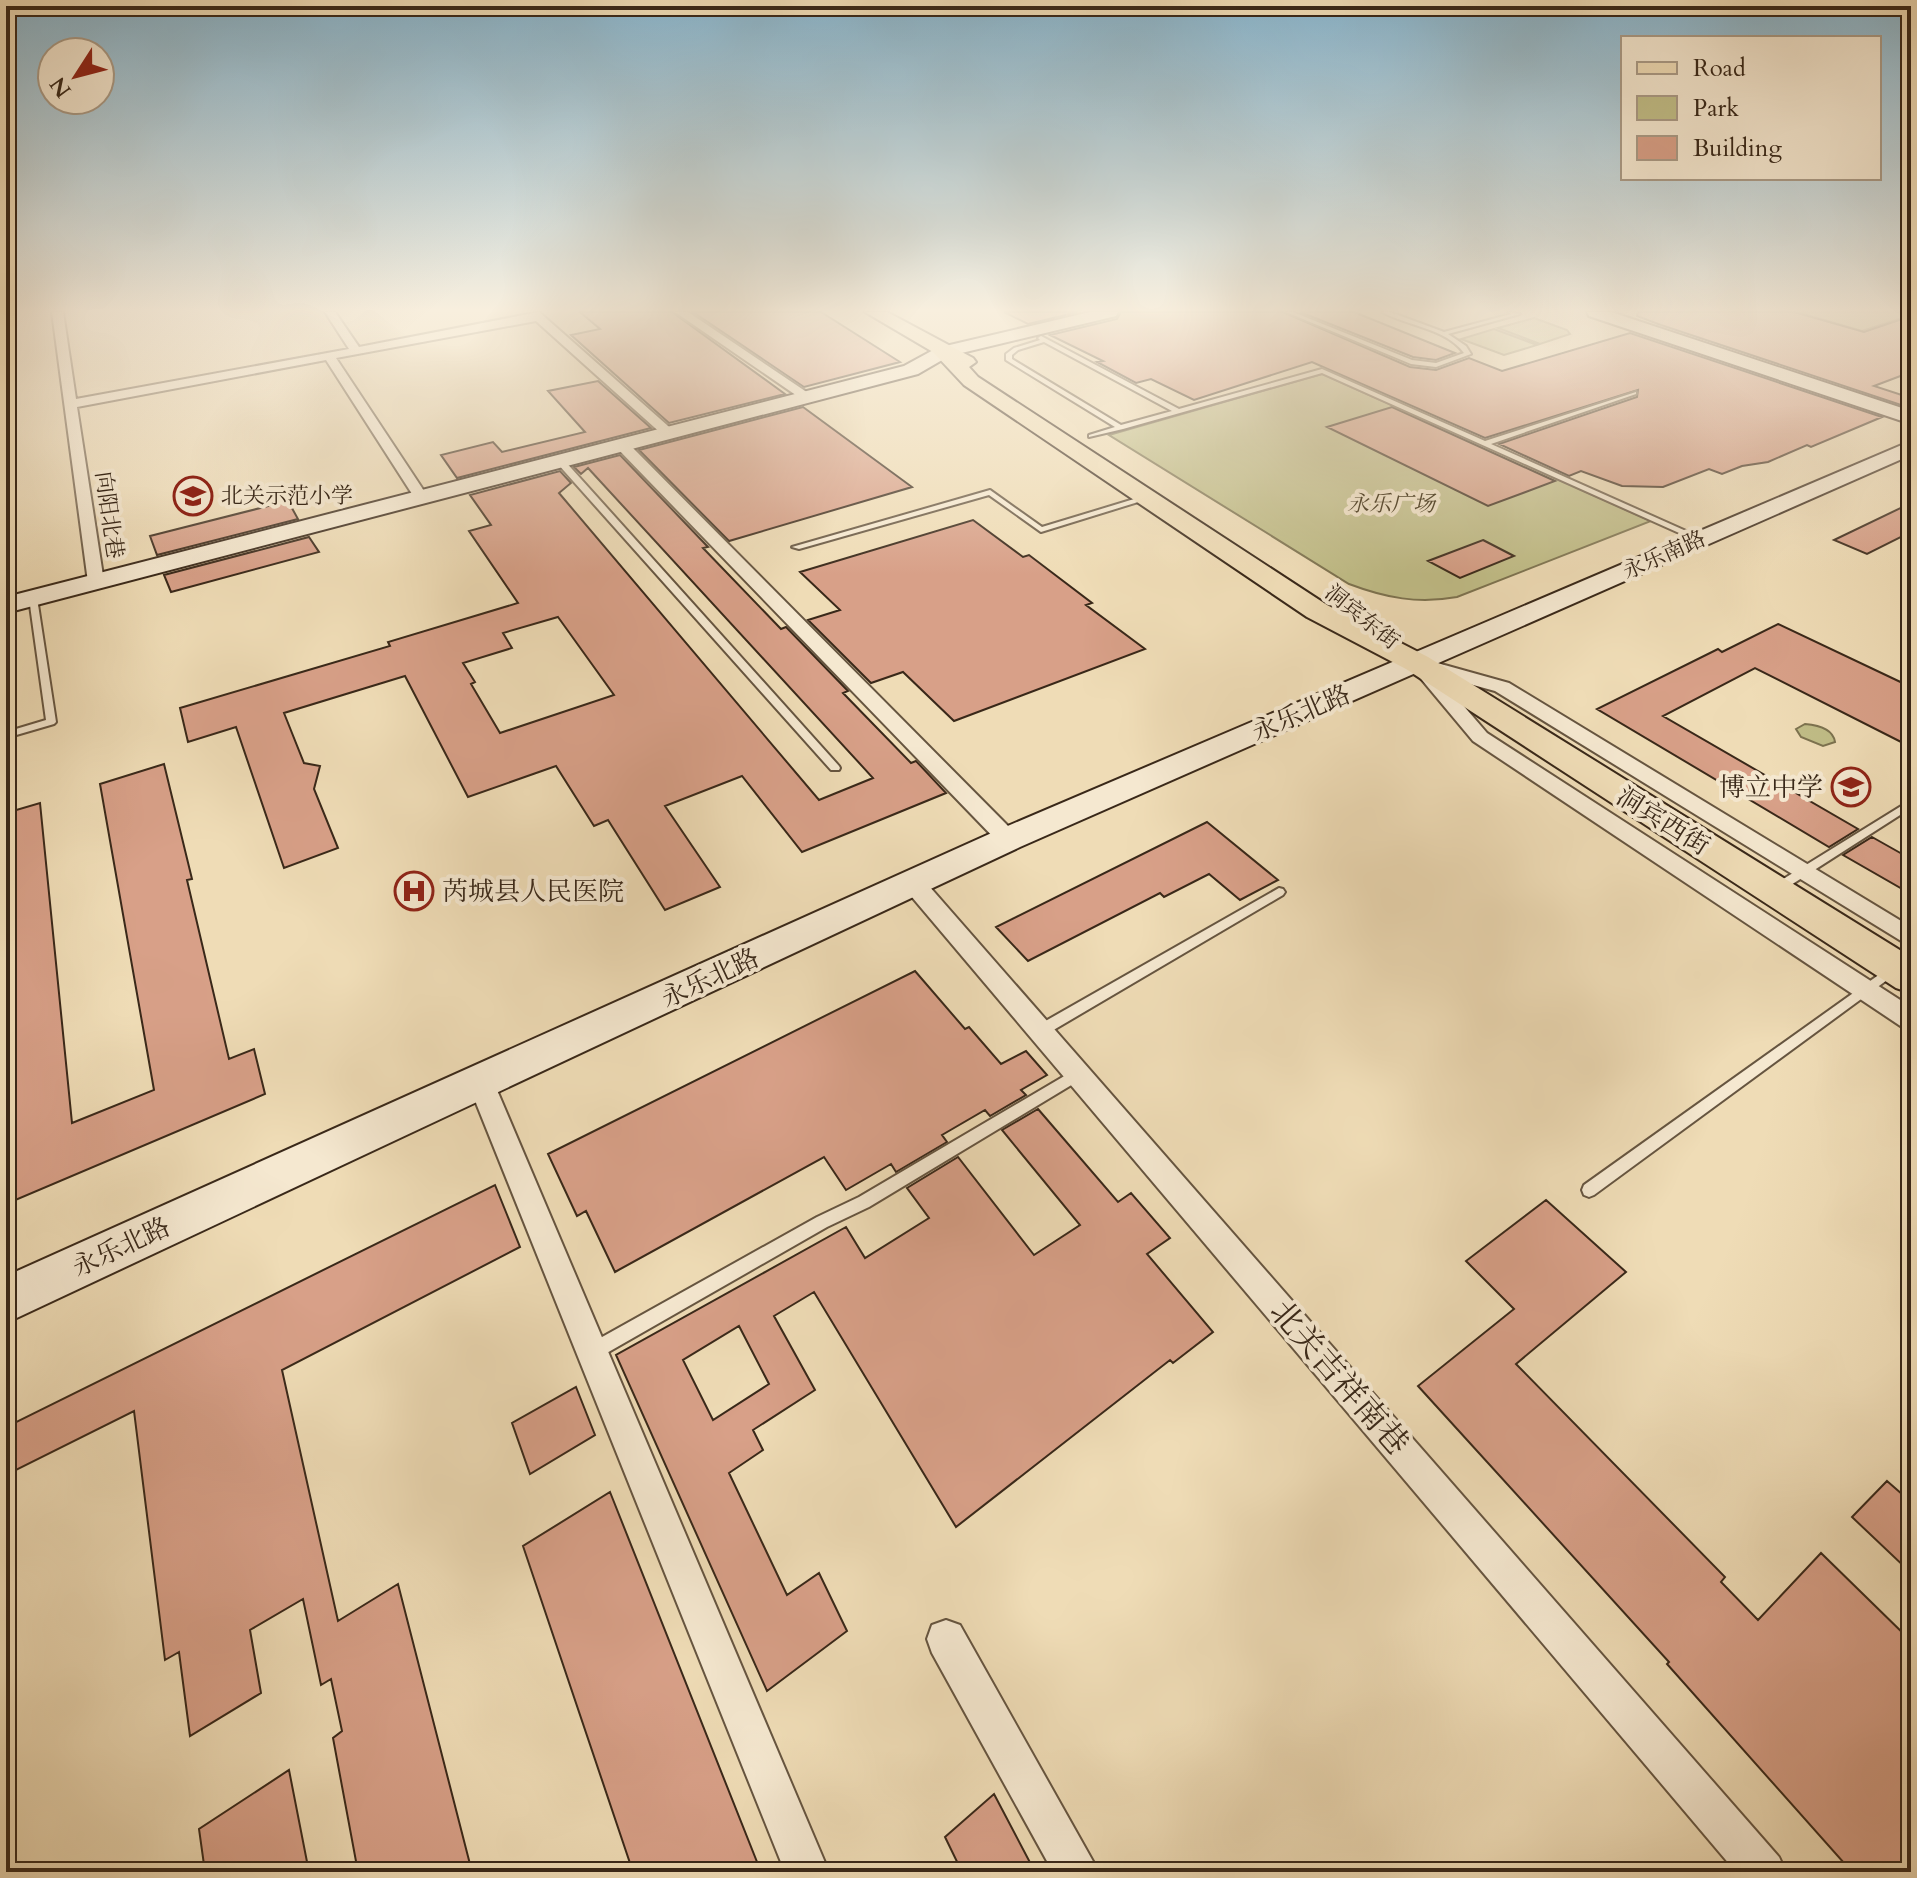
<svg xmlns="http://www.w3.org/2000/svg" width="1917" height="1878" font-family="Cardo,'Noto Serif SC',serif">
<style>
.green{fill:#c1be88;stroke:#7d7350;stroke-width:2}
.building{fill:#d8a088;stroke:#392819;stroke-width:2;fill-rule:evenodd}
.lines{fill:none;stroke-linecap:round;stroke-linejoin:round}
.lane-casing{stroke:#665540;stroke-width:4}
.street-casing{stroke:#665540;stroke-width:4}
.secondary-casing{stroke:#392819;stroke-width:4}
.primary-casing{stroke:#392819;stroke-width:4}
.lane{fill:#f5e8d0;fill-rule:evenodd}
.street{fill:#f5e8d0;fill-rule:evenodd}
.secondary{fill:#f5e8d0;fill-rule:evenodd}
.primary{fill:#efdcb6;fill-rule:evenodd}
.labels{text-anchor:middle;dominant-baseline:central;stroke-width:8;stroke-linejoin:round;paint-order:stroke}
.far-poi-label{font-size:22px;fill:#392819;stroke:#f5e8d0;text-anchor:start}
.far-park-label{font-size:22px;font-style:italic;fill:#5b4e35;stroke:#f5e8d0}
.far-street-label{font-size:22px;fill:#392819;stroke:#f5e8d0}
.street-label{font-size:26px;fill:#392819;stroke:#f5e8d0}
.poi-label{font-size:26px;fill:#392819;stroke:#f5e8d0;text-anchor:end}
.near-street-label{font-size:32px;fill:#392819;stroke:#f5e8d0}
</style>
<rect width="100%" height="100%" fill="#efdcb6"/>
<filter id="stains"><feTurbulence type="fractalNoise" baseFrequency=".0025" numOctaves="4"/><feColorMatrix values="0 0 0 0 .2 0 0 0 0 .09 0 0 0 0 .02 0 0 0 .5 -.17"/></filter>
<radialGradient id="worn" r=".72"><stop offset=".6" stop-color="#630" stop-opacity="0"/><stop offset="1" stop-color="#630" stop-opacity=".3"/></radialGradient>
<path class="green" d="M 1797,312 L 1911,312 L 1911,315 L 1862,331 Z
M 1534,318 L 1567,330 L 1570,334 L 1540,344 L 1498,328 Z
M 1494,329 L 1537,345 L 1504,355 L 1461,339 Z
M 1322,374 L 1651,521 L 1457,597 C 1418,604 1386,598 1349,584 L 1109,435 Z
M 1805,724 C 1817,725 1833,728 1835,742 L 1823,746 L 1801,737 L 1796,729 Z"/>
<path class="building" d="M 580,312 L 672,312 L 785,394 L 669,423 L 571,335 L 600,329 Z
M 693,312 L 821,312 L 900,362 L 804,387 Z
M 1004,312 L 1078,312 L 1028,324 Z
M 1121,312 L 1283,312 L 1410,367 L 1436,370 L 1469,358 L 1502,371 L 1630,333 L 1882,417 L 1811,447 L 1807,445 L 1768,462 L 1742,466 L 1722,474 L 1709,469 L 1663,487 L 1622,486 L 1581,471 L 1569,476 L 1499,444 L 1637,397 L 1638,390 L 1485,438 L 1312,362 L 1194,400 L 1151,379 L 1136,383 L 1097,362 L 1103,361 L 1050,335 L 1117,319 Z
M 1300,312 L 1354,312 L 1455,353 L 1436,360 L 1413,357 Z
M 1638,312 L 1794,312 L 1864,332 L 1911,316 L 1911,372 L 1874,386 L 1911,398 L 1911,405 L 1907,407 L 1658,324 L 1637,316 Z
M 598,381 L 651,428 L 457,478 L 441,455 L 493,442 L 502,452 L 585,432 L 548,391 Z
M 803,407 L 912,487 L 729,541 L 639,450 Z
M 1392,407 L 1555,481 L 1488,506 L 1327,427 Z
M 620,455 L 708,547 L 703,548 L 781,629 L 786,627 L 848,691 L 843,693 L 911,763 L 916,761 L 946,793 L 802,852 L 742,776 L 665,806 L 720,887 L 665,910 L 608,820 L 594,826 L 556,766 L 468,797 L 405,676 L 284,713 L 304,763 L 320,766 L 314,789 L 338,848 L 284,868 L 236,727 L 188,742 L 180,708 L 390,646 L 388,642 L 518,603 L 469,531 L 491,525 L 470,495 L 560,471 L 571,483 L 559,493 L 819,800 L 873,778 L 588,468 L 581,474 L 574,467 ZM 558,617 L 614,695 L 500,733 L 471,684 L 475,682 L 463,663 L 512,648 L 503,633 Z
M 288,501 L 298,519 L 157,555 L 150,536 Z
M 1911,503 L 1911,532 L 1867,554 L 1834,540 Z
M 973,520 L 1023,557 L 1029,555 L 1092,603 L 1086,605 L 1145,649 L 954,721 L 903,672 L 871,683 L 808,620 L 840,610 L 800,572 Z
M 309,537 L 319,552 L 171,592 L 164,575 Z
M 1483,540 L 1514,556 L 1460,578 L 1428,561 Z
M 1778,624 L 1911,687 L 1911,747 L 1755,668 L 1663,716 L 1858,829 L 1829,847 L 1597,709 L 1718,649 L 1722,652 Z
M 164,764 L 192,879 L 187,880 L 229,1059 L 254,1049 L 265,1094 L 6,1204 L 6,813 L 40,803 L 72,1123 L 154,1090 L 100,784 Z
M 1207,822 L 1278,880 L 1240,900 L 1209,874 L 1164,897 L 1160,893 L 1028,961 L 996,927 Z
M 1872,837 L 1911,859 L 1911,894 L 1843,855 Z
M 915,971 L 965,1029 L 969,1027 L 1001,1064 L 1026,1051 L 1047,1075 L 1021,1090 L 1026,1095 L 990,1116 L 985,1110 L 942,1135 L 947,1142 L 896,1172 L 891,1164 L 846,1190 L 824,1157 L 615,1272 L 586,1211 L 577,1216 L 548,1154 Z
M 1038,1109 L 1118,1202 L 1131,1193 L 1170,1238 L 1147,1254 L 1213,1332 L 1173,1363 L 1170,1360 L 956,1527 L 814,1292 L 774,1316 L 815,1390 L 753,1430 L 763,1450 L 729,1473 L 787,1595 L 819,1573 L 847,1631 L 767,1691 L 616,1355 L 846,1227 L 865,1258 L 929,1218 L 907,1188 L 958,1157 L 1034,1255 L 1080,1225 L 1002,1130 ZM 739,1326 L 769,1384 L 713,1420 L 683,1360 Z
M 495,1185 L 520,1247 L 282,1370 L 338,1621 L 398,1584 L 472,1872 L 358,1872 L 333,1738 L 342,1731 L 331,1679 L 321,1685 L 303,1599 L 250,1630 L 261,1693 L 190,1736 L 179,1652 L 165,1660 L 134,1411 L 6,1475 L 6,1427 Z
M 1546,1200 L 1626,1272 L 1516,1364 L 1725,1577 L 1721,1582 L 1758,1620 L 1821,1553 L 1911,1641 L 1911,1872 L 1852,1872 L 1667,1664 L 1669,1662 L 1418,1386 L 1514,1309 L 1466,1261 Z
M 576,1387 L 595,1435 L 530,1474 L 512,1423 Z
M 1887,1481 L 1911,1502 L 1911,1573 L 1852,1517 Z
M 610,1492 L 761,1872 L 633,1872 L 523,1546 Z
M 289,1770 L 309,1872 L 205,1872 L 199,1829 Z
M 994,1794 L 1035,1872 L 962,1872 L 945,1837 Z"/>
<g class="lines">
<g class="lane-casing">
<path id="lane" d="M 1286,312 L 1293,312 L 1412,360 L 1436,363 L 1464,353 C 1446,328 1407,326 1382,312 L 1390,312 L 1444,332 L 1511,314 L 1508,312 L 1520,314 L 1448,334 L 1466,346 L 1471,354 L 1436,367 L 1411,364 Z
M 1041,336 L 1179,409 L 1322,369 L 1485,441 L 1636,392 L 1636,394 L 1491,444 L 1704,539 L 1697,541 L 1322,373 L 1123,429 L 1089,437 L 1089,435 L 1115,427 L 1006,360 L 1006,354 L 1014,348 L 1040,340 L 1038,338 ZM 1044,342 L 1172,411 L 1121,425 L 1012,359 L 1012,355 L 1018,350 Z
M 557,459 L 563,459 L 839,766 L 840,768 L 839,770 L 831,770 L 557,463 Z
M 990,490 L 1042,527 L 1144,496 L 1151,498 L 1041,532 L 989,495 L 799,549 L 792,547 Z
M 33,595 L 37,598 L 56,722 L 54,724 L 6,738 L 6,732 L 46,720 L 29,598 Z
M 1911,800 L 1911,808 L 1780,892 L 1772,892 L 1770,889 L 1772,886 Z
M 1279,888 L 1283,889 L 1285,892 L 1283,895 L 1045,1035 L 1040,1036 L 1035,1035 L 1034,1031 L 1035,1027 Z
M 1894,964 L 1898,966 L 1900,969 L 1898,972 L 1594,1195 L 1589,1197 L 1584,1195 L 1582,1190 L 1584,1185 Z
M 1078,1068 L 1083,1070 L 1085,1074 L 1083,1078 L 869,1207 L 827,1227 L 598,1358 L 592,1360 L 586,1358 L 584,1352 L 586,1346 L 817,1217 L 859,1197 Z"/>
</g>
<g class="street-casing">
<path id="street" d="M 52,312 L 63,312 L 76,399 L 349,349 L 325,312 L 335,312 L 359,347 L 539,312 L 676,433 L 664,436 L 536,321 L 336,358 L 428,497 L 421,501 L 414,497 L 326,360 L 77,407 L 104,582 L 96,587 L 88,582 Z
M 675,312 L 688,312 L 814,397 L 803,400 Z
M 622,441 L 627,442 L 1016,834 L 1019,839 L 1016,844 L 1000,844 L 617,448 L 617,442 Z
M 1423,659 L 1509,683 L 1911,927 L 1911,947 L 1495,691 L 1437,675 L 1487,733 L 1911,1007 L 1911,1030 L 1902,1027 L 1473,741 L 1412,668 L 1416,661 Z
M 914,876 L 922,878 L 1779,1857 L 1786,1872 L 1736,1872 L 906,890 L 903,884 L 906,878 Z
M 481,1072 L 491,1075 L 494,1083 L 829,1872 L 785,1872 L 468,1083 L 471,1075 Z
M 946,1620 L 960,1625 L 1099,1872 L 1053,1872 L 932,1653 L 927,1639 L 932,1625 Z"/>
</g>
<g class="secondary-casing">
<path id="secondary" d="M 1090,312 L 1118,312 L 1116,316 L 949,356 L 918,374 L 6,613 L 6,597 L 904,366 L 937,348 Z
M 1587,312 L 1611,312 L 1911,411 L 1911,424 L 1589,316 Z
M 1911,441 L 1911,455 L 1020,847 L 6,1323 L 6,1276 L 996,831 Z"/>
</g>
<g class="primary-casing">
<path id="primary" d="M 865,312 L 887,312 L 973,358 L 976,362 L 969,367 L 978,377 L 1327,605 L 1428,657 L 1911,957 L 1911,993 L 1896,988 L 1406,669 L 1307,617 L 964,385 L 933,352 Z"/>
</g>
<use href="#lane" class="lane"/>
<use href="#street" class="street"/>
<use href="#secondary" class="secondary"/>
<use href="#primary" class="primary"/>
</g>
<linearGradient id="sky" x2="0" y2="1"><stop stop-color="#89b7d0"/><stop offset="0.54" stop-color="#f8efde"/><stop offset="1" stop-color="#f8efde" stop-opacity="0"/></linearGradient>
<rect width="1917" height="575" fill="url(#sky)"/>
<defs>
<g id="school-ring" transform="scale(2)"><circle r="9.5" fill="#f5e8d0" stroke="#8f2418" stroke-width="1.5"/><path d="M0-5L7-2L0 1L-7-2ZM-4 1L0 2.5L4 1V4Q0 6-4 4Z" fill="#8f2418"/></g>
<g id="hospital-ring" transform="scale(2)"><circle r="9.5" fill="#f5e8d0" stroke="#8f2418" stroke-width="1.5"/><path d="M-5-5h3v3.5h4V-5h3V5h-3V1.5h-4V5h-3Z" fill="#8f2418"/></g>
</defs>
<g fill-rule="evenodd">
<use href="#school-ring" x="193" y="496"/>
<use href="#school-ring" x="1851" y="787"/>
<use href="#hospital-ring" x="414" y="891"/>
</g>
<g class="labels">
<g class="far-poi-label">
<text x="221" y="496">北关示范小学</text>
</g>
<g class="far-park-label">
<text x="1391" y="504">永乐广场</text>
</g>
<g class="far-street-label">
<text transform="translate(109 515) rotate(82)">向阳北巷</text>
<text transform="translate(1664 555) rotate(-24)">永乐南路</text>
<text transform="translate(1362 617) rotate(39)">洞宾东街</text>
</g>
<g class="street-label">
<text transform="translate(1301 713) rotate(-23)">永乐北路</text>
<text transform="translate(1663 821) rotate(32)">洞宾西街</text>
<text transform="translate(710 978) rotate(-25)">永乐北路</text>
<text transform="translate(121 1247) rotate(-25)">永乐北路</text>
</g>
<g class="poi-label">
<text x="1823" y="787">博立中学</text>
<text x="442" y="891" text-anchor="start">芮城县人民医院</text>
</g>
<g class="near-street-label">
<text transform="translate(1339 1378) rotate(49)">北关吉祥南巷</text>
</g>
</g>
<rect width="1917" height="1878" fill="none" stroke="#efdcb6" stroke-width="32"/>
<rect x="8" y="8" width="1901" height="1862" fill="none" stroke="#392819" stroke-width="4"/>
<rect x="16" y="16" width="1885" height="1846" fill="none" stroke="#392819" stroke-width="2"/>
<rect x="1621" y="36" width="260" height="144" fill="#f5e8d0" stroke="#aa9b87" stroke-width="2"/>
<rect x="1637" y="62" width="40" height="12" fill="#efdcb6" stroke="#aa9b87" stroke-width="2"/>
<text x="1693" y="76" font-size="24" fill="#392819">Road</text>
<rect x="1637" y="96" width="40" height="24" fill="#c1be88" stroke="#aa9b87" stroke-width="2"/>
<text x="1693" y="116" font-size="24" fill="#392819">Park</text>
<rect x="1637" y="136" width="40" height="24" fill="#d8a088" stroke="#aa9b87" stroke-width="2"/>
<text x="1693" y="156" font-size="24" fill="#392819">Building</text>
<g transform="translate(76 76) rotate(234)"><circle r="38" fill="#f5e8d0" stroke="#aa9b87" stroke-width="2"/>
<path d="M0-6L14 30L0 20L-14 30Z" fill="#8f2418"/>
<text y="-12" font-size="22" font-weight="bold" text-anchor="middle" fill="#392819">N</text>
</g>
<rect width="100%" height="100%" filter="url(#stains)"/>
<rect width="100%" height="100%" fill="url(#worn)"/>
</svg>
